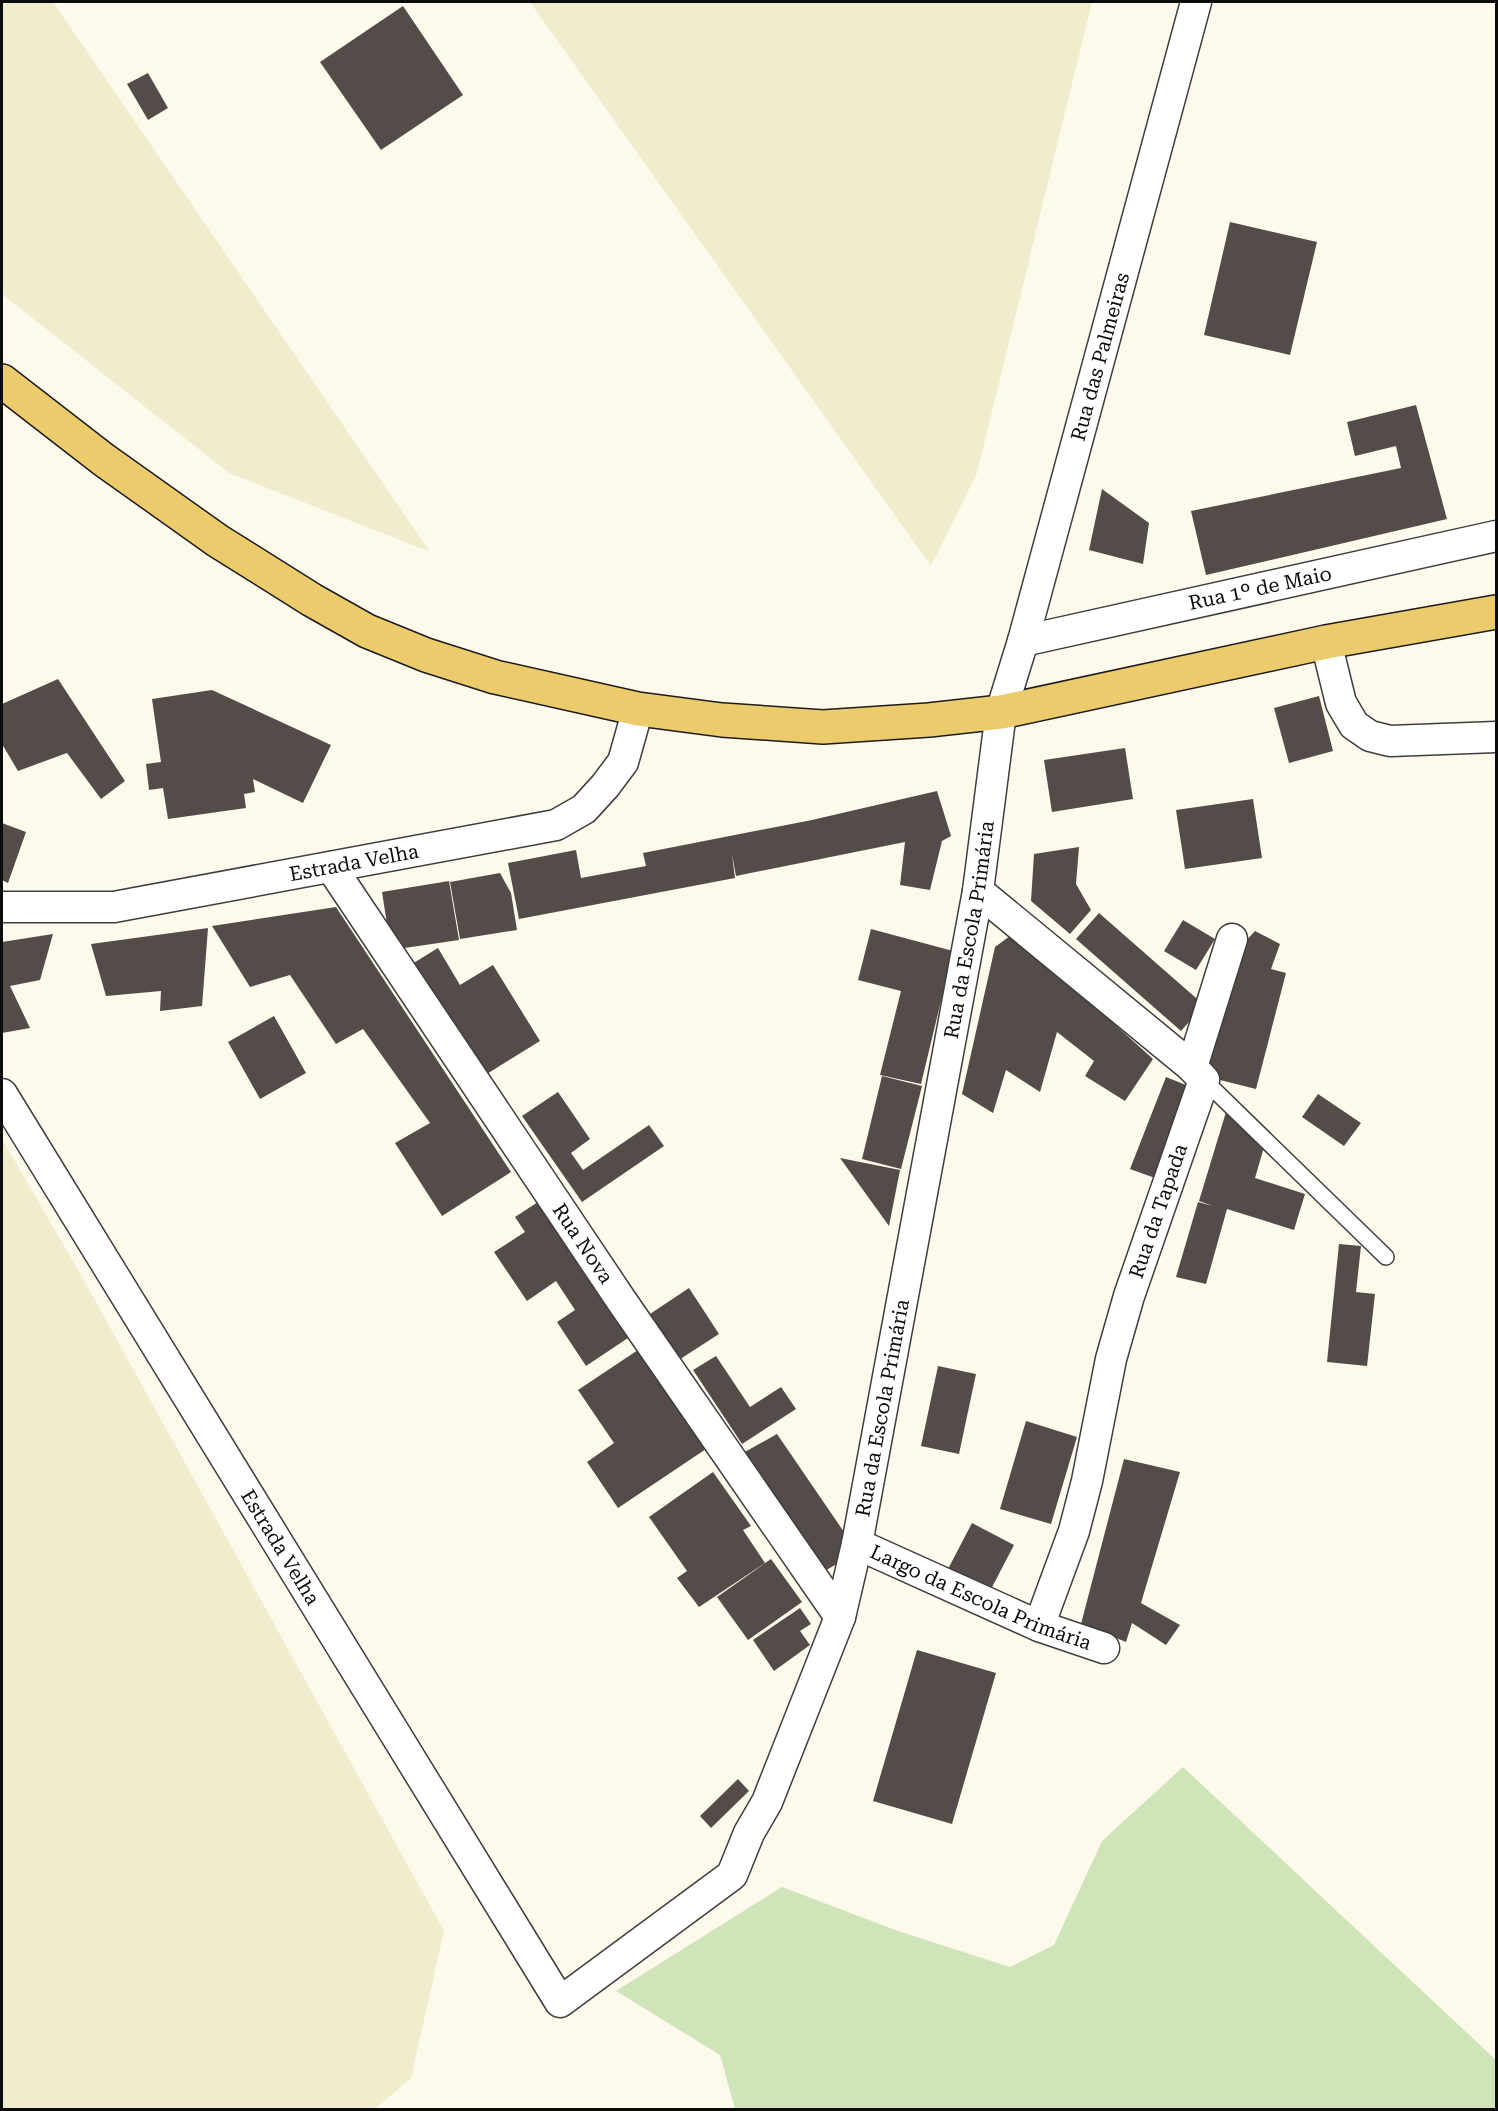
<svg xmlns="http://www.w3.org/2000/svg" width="1498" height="2111" font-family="'Roboto Serif',serif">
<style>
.farmland{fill:#f0edce}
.green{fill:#cfe4b8}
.building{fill:#534c49}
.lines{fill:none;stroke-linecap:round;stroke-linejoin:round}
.lane-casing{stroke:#3e3e3e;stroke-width:18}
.street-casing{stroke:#3e3e3e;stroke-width:33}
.primary-casing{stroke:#1c1c1c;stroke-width:36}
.lane{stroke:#fff;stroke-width:15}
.street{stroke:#fff;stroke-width:30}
.primary{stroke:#eccb6d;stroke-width:33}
.labels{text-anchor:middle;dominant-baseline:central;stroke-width:6;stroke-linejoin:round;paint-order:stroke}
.street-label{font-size:20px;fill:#0b0b0b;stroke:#fff}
</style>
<rect width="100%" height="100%" fill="#fdf9eb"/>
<path class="farmland" d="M 2,2 L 53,2 L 430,552 L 229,473 L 2,294 Z
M 530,2 L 1092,2 L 977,473 L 931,566 Z
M 2,1139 L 81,1275 L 444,1931 L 411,2078 L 375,2109 L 2,2109 Z"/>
<path class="green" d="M 1183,1767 L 1496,2060 L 1496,2109 L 735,2109 L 720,2055 L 616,1991 L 782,1887 L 898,1931 L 1010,1967 L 1054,1945 L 1102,1841 Z"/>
<path class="building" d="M 403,6 L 463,95 L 381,150 L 320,62 Z
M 148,73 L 168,108 L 148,120 L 127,84 Z
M 1230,222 L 1317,242 L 1290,355 L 1204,335 Z
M 1416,405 L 1447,519 L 1206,575 L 1191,511 L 1401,468 L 1396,446 L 1355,456 L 1347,422 Z
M 1102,489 L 1149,523 L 1143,564 L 1089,550 Z
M 58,679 L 125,781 L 101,799 L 67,753 L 18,771 L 2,744 L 2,704 Z
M 212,690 L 331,745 L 303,803 L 253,779 L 255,792 L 244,794 L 246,808 L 168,819 L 163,788 L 149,790 L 146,764 L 161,762 L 152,699 Z
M 1319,696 L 1333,751 L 1289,763 L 1274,708 Z
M 1125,748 L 1133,799 L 1052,812 L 1044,760 Z
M 937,791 L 951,836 L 942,841 L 930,890 L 900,885 L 905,842 L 736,876 L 732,854 L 735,878 L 519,919 L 508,863 L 576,850 L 581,878 L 646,866 L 643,853 L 812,820 Z
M 1253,799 L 1262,858 L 1185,869 L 1176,810 Z
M 2,823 L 26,832 L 8,883 L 2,880 Z
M 1079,847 L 1076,884 L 1091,910 L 1070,934 L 1031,901 L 1034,854 Z
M 500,873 L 511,893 L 517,930 L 460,939 L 450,882 Z
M 449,881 L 459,940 L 391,950 L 382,892 Z
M 336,907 L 511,1172 L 442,1216 L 395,1143 L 430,1123 L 363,1029 L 336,1044 L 290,975 L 250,987 L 212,926 Z
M 1099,913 L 1204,1005 L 1181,1031 L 1076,939 Z
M 1183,920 L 1215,939 L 1196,970 L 1164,951 Z
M 208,928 L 202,1006 L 160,1011 L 161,991 L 106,996 L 91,944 Z
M 871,929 L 953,951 L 921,1084 L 880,1075 L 901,991 L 858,980 Z
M 1255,931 L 1280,944 L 1271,969 L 1286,973 L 1256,1089 L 1204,1076 L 1231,957 Z
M 1014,933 L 1153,1059 L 1125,1101 L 1085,1076 L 1094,1061 L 1057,1032 L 1040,1092 L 1006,1070 L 993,1113 L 962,1094 L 995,947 Z
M 53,934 L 40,980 L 10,986 L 30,1028 L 2,1033 L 2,942 Z
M 438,948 L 460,985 L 493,965 L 540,1041 L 482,1077 L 412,964 Z
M 274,1016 L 306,1073 L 260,1099 L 228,1042 Z
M 882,1076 L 922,1086 L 901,1169 L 862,1159 Z
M 1166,1077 L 1191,1087 L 1155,1178 L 1130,1169 Z
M 558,1092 L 590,1139 L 571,1153 L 583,1170 L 649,1125 L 664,1146 L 582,1202 L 522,1116 Z
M 1318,1094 L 1361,1123 L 1344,1146 L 1302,1117 Z
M 1226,1112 L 1264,1147 L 1255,1178 L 1305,1194 L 1294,1230 L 1227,1209 L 1206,1284 L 1176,1277 L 1198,1202 L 1213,1206 L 1199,1201 Z
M 840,1158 L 900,1170 L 889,1226 Z
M 538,1202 L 628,1338 L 586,1366 L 557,1322 L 575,1310 L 556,1281 L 527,1301 L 494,1252 L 525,1232 L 515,1217 Z
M 1339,1244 L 1361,1246 L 1356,1292 L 1375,1294 L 1367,1366 L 1327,1362 Z
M 689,1288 L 719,1334 L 674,1363 L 644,1318 Z
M 638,1350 L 706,1449 L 618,1508 L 587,1462 L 614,1443 L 578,1390 Z
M 716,1356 L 750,1407 L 781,1387 L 796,1409 L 742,1444 L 693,1370 Z
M 938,1366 L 976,1374 L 959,1454 L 921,1446 Z
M 1026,1421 L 1077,1437 L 1051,1524 L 1000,1509 Z
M 777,1434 L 844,1532 L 840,1562 L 823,1572 L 743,1453 Z
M 1124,1459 L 1180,1472 L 1141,1603 L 1180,1625 L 1166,1645 L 1132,1623 L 1126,1642 L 1081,1624 Z
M 713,1472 L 751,1526 L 743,1530 L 765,1563 L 699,1607 L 677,1578 L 687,1571 L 649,1517 Z
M 972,1523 L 1014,1545 L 990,1591 L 948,1569 Z
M 771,1559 L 802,1602 L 748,1640 L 717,1597 Z
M 800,1608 L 811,1624 L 800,1631 L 810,1645 L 774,1671 L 753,1640 Z
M 917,1650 L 996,1673 L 952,1824 L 873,1801 Z
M 738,1779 L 749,1791 L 711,1828 L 700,1816 Z"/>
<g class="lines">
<g class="lane-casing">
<path id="lane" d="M 1204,1080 L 1386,1257"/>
</g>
<g class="street-casing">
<g id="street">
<path d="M 1023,641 L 1496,536"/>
<path d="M 1326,642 L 1341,703 L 1354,725 L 1370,736 L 1390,741 L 1496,737"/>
<path id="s1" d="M 331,867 L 621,1300 L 840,1617"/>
<path d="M 978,891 L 1192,1067 L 1204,1080 L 1129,1296 L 1111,1359 L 1087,1481 L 1074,1531 L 1039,1626"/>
<path id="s2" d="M 2,907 L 114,907 L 556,825 L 584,809 L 605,786 L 623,762 L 638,709"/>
<path d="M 1192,1067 L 1232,939"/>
<path id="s3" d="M 2,1094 L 560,2002 L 732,1875 L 749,1833 L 767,1802 L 840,1617 L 857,1544 L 978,891 L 1001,712 L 1023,641 L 1196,2"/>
<path id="s4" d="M 857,1544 L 1039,1626 L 1104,1648"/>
</g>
</g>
<g class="primary-casing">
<path id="primary" d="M 2,381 L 104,460 L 218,541 L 312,600 L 367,631 L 426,655 L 495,677 L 638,709 L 722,720 L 823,727 L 929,720 L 1001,712 L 1326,642 L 1496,612"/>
</g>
<use href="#lane" class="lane"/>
<use href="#street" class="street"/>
<use href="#primary" class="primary"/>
</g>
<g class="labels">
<g class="street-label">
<text stroke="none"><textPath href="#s3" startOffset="2848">Rua das Palmeiras</textPath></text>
<text transform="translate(1260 588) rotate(-12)">Rua 1º de Maio</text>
<text stroke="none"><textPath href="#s2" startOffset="356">Estrada Velha</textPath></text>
<text stroke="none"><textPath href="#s3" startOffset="2259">Rua da Escola Primária</textPath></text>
<text transform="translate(1158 1211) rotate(-71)">Rua da Tapada</text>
<text stroke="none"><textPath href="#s1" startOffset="453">Rua Nova</textPath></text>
<text stroke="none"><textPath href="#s3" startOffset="1773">Rua da Escola Primária</textPath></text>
<text stroke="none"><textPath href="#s3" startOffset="532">Estrada Velha</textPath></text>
<text stroke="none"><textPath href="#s4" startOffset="135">Largo da Escola Primária</textPath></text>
</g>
</g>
<rect width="1498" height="2111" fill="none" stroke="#0b0b0b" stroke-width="6"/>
</svg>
